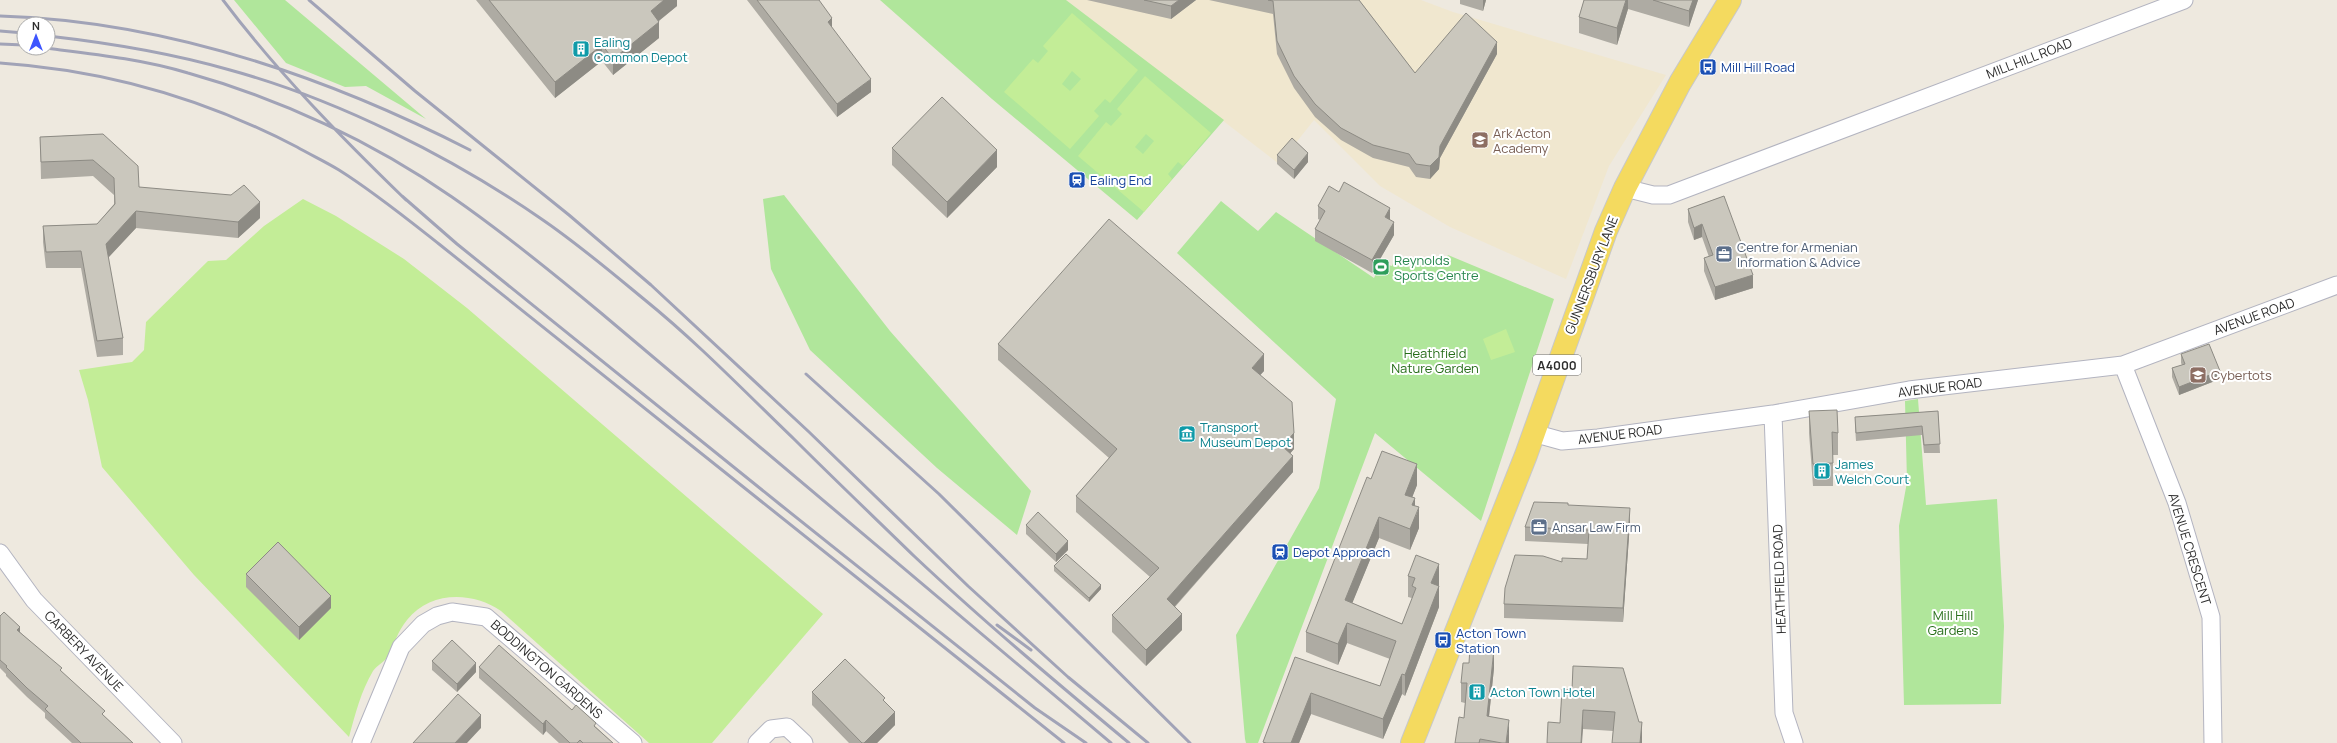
<svg xmlns="http://www.w3.org/2000/svg" width="2337" height="743" font-family="Manrope,sans-serif">
<style>
.education{fill:#f0e7cf}
.green{fill:#b0e69b}
.pitch{fill:#c3ed97;fill-rule:evenodd}
.lines{fill:none;stroke-linecap:round;stroke-linejoin:round}
.minor-casing{stroke:#b3b4c0;stroke-width:19}
.primary-casing{stroke:#c8c8c8;stroke-width:24}
.minor{stroke:#fff;stroke-width:17}
.primary{stroke:#f4da5f;stroke-width:22}
.rail{stroke:#a1a3b7;stroke-width:3}
.wall{fill:#aeaba3}
.shaded-wall{fill:#8d8b84}
.building{fill:#cac7bd;stroke:#8d8b84}
.labels{text-anchor:middle;dominant-baseline:central;stroke-width:4;stroke-linejoin:round;paint-order:stroke}
.shield{fill:#fff;stroke:#6c6c6c;stroke-width:1}
.shield-label{font-size:12px;font-weight:bold;fill:#2d2d2d}
.culture-label{font-size:13px;fill:#0d838f;stroke:#fff;text-anchor:start}
.street-label{font-size:13px;fill:#2d2d2d;stroke:#fff}
.transit-label{font-size:13px;fill:#164399;stroke:#fff;text-anchor:start}
.education-label{font-size:13px;fill:#785e54;stroke:#fff;text-anchor:start}
.service-label{font-size:13px;fill:#4e5e75;stroke:#fff;text-anchor:start}
.leisure-label{font-size:13px;fill:#27864d;stroke:#fff;text-anchor:start}
.park-label{font-size:13px;fill:#266d19;stroke:#fff}
</style>
<rect width="100%" height="100%" fill="#eee9df"/>
<path class="education" d="M 1066,0 L 1421,0 L 1453,12 L 1666,75 L 1609,166 L 1566,279 L 1450,227 L 1380,186 L 1314,120 L 1279,164 Z"/>
<path class="green" d="M 234,0 L 285,0 L 426,119 L 366,86 L 345,87 L 286,63 Z
M 880,0 L 1066,0 L 1224,120 L 1137,220 L 992,99 Z
M 784,195 L 890,331 L 1031,491 L 1017,535 L 937,468 L 810,350 L 771,269 L 763,199 Z
M 1221,201 L 1258,231 L 1276,212 L 1374,278 L 1381,263 L 1392,266 L 1394,260 L 1410,267 L 1422,258 L 1442,267 L 1448,255 L 1554,299 L 1481,521 L 1375,433 L 1258,743 L 1246,743 L 1245,739 L 1236,635 L 1319,488 L 1336,399 L 1177,253 Z
M 1918,399 L 1926,505 L 1997,499 L 2004,626 L 2001,704 L 1904,705 L 1899,526 L 1907,482 L 1905,401 Z"/>
<path class="pitch" d="M 1072,13 L 1138,70 L 1110,103 L 1105,99 L 1094,111 L 1099,116 L 1070,149 L 1004,92 L 1033,59 L 1038,63 L 1048,51 L 1043,46 ZM 1072,71 L 1081,79 L 1070,91 L 1062,84 Z
M 1145,76 L 1211,133 L 1183,166 L 1178,162 L 1168,174 L 1172,179 L 1144,212 L 1078,156 L 1106,122 L 1111,126 L 1122,114 L 1117,109 ZM 1146,134 L 1154,141 L 1143,154 L 1135,147 Z
M 303,199 L 336,216 L 404,259 L 467,308 L 823,614 L 712,743 L 649,743 L 501,611 C 472,591 430,591 407,620 C 398,631 394,644 388,656 C 385,662 377,665 373,671 C 361,691 355,715 349,737 L 194,575 L 102,467 L 88,400 L 79,370 L 132,362 L 144,350 L 146,322 L 208,261 L 226,260 L 264,226 Z
M 1506,329 L 1515,352 L 1491,360 L 1483,339 Z"/>
<g class="lines">
<g class="minor-casing">
<path id="minor" d="M 1625,188 L 1653,195 L 1669,195 L 2184,0
M 2123,365 L 2177,503 L 2211,617 L 2213,743
M 1773,414 L 1784,713 L 1794,743
M 1533,433 L 1562,441 L 1598,438 L 1773,414 L 1909,390 L 2123,365 L 2337,285
M 0,553 L 34,600 L 173,743
M 361,743 L 401,647 L 423,624 L 437,616 L 452,612 L 486,617 L 633,743
M 757,743 L 771,729 L 787,727 L 804,743"/>
</g>
<g class="primary-casing">
<path id="primary" d="M 1412,743 L 1526,455 L 1606,231 L 1625,188 L 1680,83 L 1730,0"/>
</g>
<use href="#minor" class="minor"/>
<use href="#primary" class="primary"/>
<path class="rail" d="M 223,0 C 278,73 341,137 406,200
M 309,0 L 415,91 L 569,215 L 651,285 L 808,431 L 968,586 L 1068,677 L 1148,743
M 0,16 C 165,21 325,76 470,150
M 0,31 L 24,33
M 48,36 C 110,43 171,53 230,70 C 336,99 450,156 540,218 C 577,243 611,272 645,300 C 698,343 746,393 795,440 C 834,479 874,517 914,556 C 983,621 1056,682 1129,743
M 0,44 L 24,45
M 45,48 C 93,54 142,59 188,73 C 281,99 373,142 452,197 C 504,233 553,273 601,313 L 1111,743
M 0,63 C 104,70 205,99 297,147 C 311,155 326,162 339,170 C 374,192 406,218 439,244 L 1064,743
M 402,196 L 457,244 L 782,506 L 1035,708 L 1086,743
M 806,374 L 939,494 L 1190,743
M 997,625 L 1031,650"/>
</g>
<path class="wall" d="M 476,0 L 677,0 L 677,6 L 659,21 L 659,38 L 613,75 L 602,61 L 555,98 Z
M 747,0 L 819,0 L 832,28 L 871,92 L 837,117 Z
M 1087,0 L 1196,0 L 1171,19 Z
M 1209,0 L 1359,0 L 1415,73 L 1497,54 L 1440,158 L 1439,169 L 1430,179 L 1416,177 L 1409,167 L 1373,158 L 1341,140 L 1315,117 L 1294,88 L 1277,54 L 1273,14 Z
M 1460,0 L 1486,0 L 1483,11 L 1460,4 Z
M 1584,0 L 1698,0 L 1689,27 L 1628,9 L 1617,45 L 1579,33 L 1579,17 Z
M 103,134 L 139,187 L 260,218 L 238,238 L 136,228 L 108,258 L 123,338 L 123,355 L 97,357 L 81,268 L 46,268 L 43,242 L 43,226 L 97,224 L 114,204 L 114,195 L 93,176 L 41,179 L 40,137 Z
M 892,148 L 997,167 L 947,218 L 892,165 Z
M 1277,155 L 1308,162 L 1294,179 L 1277,164 Z
M 1724,196 L 1753,288 L 1715,300 L 1704,271 L 1704,258 L 1709,257 L 1702,237 L 1694,240 L 1688,222 L 1688,209 Z
M 1318,206 L 1390,220 L 1394,235 L 1372,273 L 1315,241 L 1315,229 L 1320,220 L 1318,219 Z
M 998,344 L 1264,371 L 1260,375 L 1294,449 L 1290,453 L 1293,472 L 1175,607 L 1182,630 L 1146,666 L 1112,632 L 1112,615 L 1150,577 L 1076,512 L 1076,496 L 1109,458 L 998,360 Z
M 2181,354 L 2220,379 L 2179,395 L 2172,377 L 2172,368 L 2182,365 L 2181,363 Z
M 1809,411 L 1838,433 L 1838,455 L 1833,455 L 1833,486 L 1813,486 L 1809,433 Z
M 1938,411 L 1940,453 L 1924,453 L 1922,435 L 1856,441 L 1855,426 L 1855,417 Z
M 1371,479 L 1417,485 L 1412,497 L 1419,528 L 1410,550 L 1379,538 L 1352,603 L 1402,624 L 1412,600 L 1412,598 L 1408,597 L 1408,576 L 1439,585 L 1439,607 L 1405,696 L 1402,694 L 1383,739 L 1311,714 L 1299,743 L 1263,743 L 1295,657 L 1380,686 L 1390,659 L 1347,643 L 1338,665 L 1306,652 L 1306,632 Z
M 1568,506 L 1630,522 L 1623,622 L 1504,618 L 1504,604 L 1587,559 L 1588,544 L 1525,541 L 1525,527 Z
M 1026,525 L 1068,550 L 1056,562 L 1026,534 Z
M 1054,566 L 1101,589 L 1089,602 L 1054,571 Z
M 246,574 L 331,608 L 299,640 L 246,587 Z
M 0,616 L 20,632 L 62,672 L 105,717 L 133,743 L 72,743 L 45,718 L 45,713 L 27,697 L 6,676 L 6,674 L 0,668 Z
M 432,661 L 476,672 L 457,692 L 432,670 Z
M 479,667 L 572,710 L 596,727 L 613,743 L 559,743 L 546,731 L 543,735 L 479,678 Z
M 1494,668 L 1489,717 L 1509,739 L 1509,743 L 1455,743 L 1464,718 L 1465,703 L 1461,702 L 1461,683 Z
M 1562,689 L 1639,722 L 1642,722 L 1642,743 L 1612,743 L 1613,731 L 1583,729 L 1560,723 Z
M 812,692 L 885,702 L 895,725 L 877,743 L 849,743 L 812,705 Z"/>
<path class="shaded-wall" d="M 664,0 L 677,0 L 677,6 L 651,27 L 651,11 Z
M 1179,0 L 1196,0 L 1171,19 L 1171,6 Z
M 1483,0 L 1486,0 L 1483,11 Z
M 1626,0 L 1628,0 L 1628,9 L 1617,45 L 1617,28 Z
M 1693,0 L 1698,0 L 1689,27 L 1689,11 Z
M 832,18 L 832,31 L 828,22 Z
M 659,22 L 659,38 L 613,75 L 613,59 Z
M 1497,42 L 1497,54 L 1440,158 L 1439,169 L 1430,179 L 1430,166 L 1440,146 Z
M 602,45 L 602,61 L 555,98 L 555,82 Z
M 871,79 L 871,92 L 837,117 L 837,104 Z
M 997,150 L 997,167 L 947,218 L 947,202 Z
M 1308,153 L 1308,162 L 1294,179 L 1294,170 Z
M 260,202 L 260,218 L 238,238 L 238,222 Z
M 1390,208 L 1390,221 L 1385,217 Z
M 136,211 L 136,228 L 106,260 L 106,244 Z
M 1394,222 L 1394,235 L 1372,273 L 1372,260 Z
M 1702,224 L 1702,237 L 1694,240 L 1694,228 Z
M 1753,275 L 1753,288 L 1715,300 L 1715,287 Z
M 1264,354 L 1264,371 L 1252,384 L 1252,368 Z
M 2220,371 L 2220,379 L 2179,395 L 2179,387 Z
M 1294,433 L 1294,449 L 1282,463 L 1282,446 Z
M 1293,456 L 1293,472 L 1167,615 L 1167,599 Z
M 1417,464 L 1417,485 L 1405,516 L 1405,495 Z
M 1415,498 L 1415,518 L 1419,507 L 1419,528 L 1410,550 L 1410,529 L 1412,505 Z
M 1630,508 L 1630,522 L 1623,622 L 1623,608 Z
M 1379,517 L 1379,538 L 1345,621 L 1345,600 Z
M 1068,541 L 1068,550 L 1056,562 L 1056,554 Z
M 1439,564 L 1439,585 L 1431,604 L 1431,583 Z
M 1101,585 L 1101,589 L 1089,602 L 1089,598 Z
M 1439,586 L 1439,607 L 1405,696 L 1405,675 Z
M 331,596 L 331,608 L 299,640 L 299,627 Z
M 1182,614 L 1182,630 L 1146,666 L 1146,650 Z
M 1347,623 L 1347,643 L 1338,665 L 1338,644 Z
M 20,627 L 20,635 L 17,630 Z
M 1494,649 L 1494,668 L 1487,735 L 1487,716 Z
M 476,663 L 476,672 L 457,692 L 457,684 Z
M 1402,674 L 1402,694 L 1383,739 L 1383,719 Z
M 1311,693 L 1311,714 L 1299,743 L 1291,743 Z
M 1583,710 L 1583,729 L 1582,743 L 1581,743 Z
M 895,712 L 895,725 L 877,743 L 864,743 Z
M 481,715 L 481,728 L 467,743 L 455,743 Z
M 546,720 L 546,731 L 543,735 L 543,724 Z
M 1509,720 L 1509,743 L 1506,743 Z
M 1642,722 L 1642,743 L 1640,743 Z"/>
<path class="building" d="M 489,0 L 664,0 L 651,11 L 659,22 L 613,59 L 602,45 L 555,82 Z
M 757,0 L 819,0 L 832,18 L 828,22 L 871,79 L 837,104 Z
M 1144,0 L 1179,0 L 1171,6 Z
M 1268,0 L 1359,0 L 1415,73 L 1466,13 L 1497,42 L 1440,146 L 1439,157 L 1430,166 L 1416,164 L 1409,154 L 1373,145 L 1341,128 L 1315,104 L 1294,76 L 1277,41 L 1273,1 Z
M 1584,0 L 1626,0 L 1617,28 L 1579,17 Z
M 1653,0 L 1693,0 L 1689,11 Z
M 942,97 L 997,150 L 947,202 L 892,148 Z
M 103,134 L 138,166 L 139,187 L 231,195 L 244,185 L 260,202 L 238,222 L 136,211 L 106,244 L 123,338 L 97,341 L 81,251 L 46,252 L 43,226 L 97,224 L 115,204 L 114,178 L 93,160 L 41,162 L 40,137 Z
M 1292,138 L 1308,153 L 1294,170 L 1277,155 Z
M 1344,182 L 1390,208 L 1385,217 L 1394,222 L 1372,260 L 1315,229 L 1325,211 L 1318,206 L 1329,186 L 1339,192 Z
M 1724,196 L 1753,275 L 1715,287 L 1704,258 L 1713,255 L 1702,224 L 1694,228 L 1688,209 Z
M 1109,219 L 1264,354 L 1252,368 L 1292,402 L 1294,433 L 1282,446 L 1293,456 L 1167,599 L 1182,614 L 1146,650 L 1112,615 L 1159,568 L 1076,496 L 1117,449 L 998,344 Z
M 2209,344 L 2220,371 L 2179,387 L 2172,368 L 2185,364 L 2181,354 Z
M 1837,410 L 1838,433 L 1832,432 L 1833,463 L 1813,464 L 1809,411 Z
M 1938,411 L 1940,444 L 1924,445 L 1922,426 L 1856,433 L 1855,417 Z
M 1382,451 L 1417,464 L 1405,495 L 1415,498 L 1412,505 L 1419,507 L 1410,529 L 1379,517 L 1345,600 L 1402,624 L 1416,588 L 1412,586 L 1415,578 L 1408,576 L 1416,555 L 1439,564 L 1431,583 L 1439,586 L 1405,675 L 1402,674 L 1383,719 L 1311,693 L 1291,743 L 1266,743 L 1263,742 L 1295,657 L 1380,686 L 1396,641 L 1347,623 L 1338,644 L 1306,632 L 1367,477 L 1371,479 Z
M 1534,502 L 1568,503 L 1568,505 L 1630,508 L 1623,608 L 1504,604 L 1505,588 L 1515,555 L 1543,556 L 1562,562 L 1562,558 L 1587,559 L 1589,530 L 1525,527 Z
M 1038,512 L 1068,541 L 1056,554 L 1026,525 Z
M 278,542 L 331,596 L 299,627 L 246,574 Z
M 1066,554 L 1101,585 L 1089,598 L 1054,566 Z
M 4,612 L 20,627 L 17,630 L 62,668 L 60,670 L 105,711 L 102,714 L 133,743 L 81,743 L 45,709 L 48,706 L 27,688 L 6,667 L 7,666 L 0,660 L 0,616 Z
M 452,640 L 476,663 L 457,684 L 432,661 Z
M 499,645 L 572,710 L 576,705 L 596,723 L 594,726 L 613,743 L 583,743 L 580,740 L 577,743 L 570,743 L 546,720 L 543,724 L 479,667 Z
M 1470,647 L 1494,649 L 1487,716 L 1509,720 L 1506,743 L 1502,743 L 1480,739 L 1479,743 L 1455,743 L 1459,717 L 1464,718 L 1467,683 L 1461,683 L 1463,663 L 1469,663 Z
M 845,659 L 885,698 L 883,700 L 895,712 L 864,743 L 862,743 L 812,692 Z
M 1573,666 L 1623,668 L 1639,722 L 1642,722 L 1640,743 L 1612,743 L 1615,712 L 1583,710 L 1581,743 L 1547,743 L 1548,722 L 1560,723 L 1562,689 L 1572,690 Z
M 458,694 L 481,715 L 455,743 L 413,743 Z"/>
<defs>
<g id="building-square" transform="scale(0.9)"><rect x="-9" y="-9" width="18" height="18" rx="4" fill="#0f9aa8" stroke="#fff"/><path d="M-4-6H4V6H1V3H-1V6H-4ZM-2.5-4.3h1.7v1.8h-1.7ZM.8-4.3h1.7v1.8H.8ZM-2.5-1h1.7V.8h-1.7ZM.8-1h1.7V.8H.8Z" fill="#fff"/></g>
<g id="bus-square" transform="scale(0.9)"><rect x="-9" y="-9" width="18" height="18" rx="4" fill="#1a4fb4" stroke="#fff"/><path d="M-5-6H5V4H4V6H2V4H-2V6H-4V4H-5ZM-3.5-4V0h7V-4ZM-3.5 1.2v1.5H-2V1.2ZM2 1.2v1.5H3.5V1.2Z" fill="#fff"/></g>
<g id="school-square" transform="scale(0.9)"><rect x="-9" y="-9" width="18" height="18" rx="4" fill="#8d6e63" stroke="#fff"/><path d="M0-5L7-2L0 1L-7-2ZM-4 1L0 2.5L4 1V4Q0 6-4 4Z" fill="#fff"/></g>
<g id="station-square" transform="scale(0.9)"><rect x="-9" y="-9" width="18" height="18" rx="4" fill="#1a4fb4" stroke="#fff"/><path d="M-3-6H3Q5-6 5-4V2Q5 4 3 4L4.5 6H3L1.5 4h-3L-3 6H-4.5L-3 4Q-5 4-5 2V-4Q-5-6-3-6ZM-3.5-4v3h7v-3ZM-3.5 1v1.5H-2V1ZM2 1v1.5H3.5V1Z" fill="#fff"/></g>
<g id="office-square" transform="scale(0.9)"><rect x="-9" y="-9" width="18" height="18" rx="4" fill="#5c6f8a" stroke="#fff"/><path d="M-6-3h4V-5.5h4V-3h4V5H-6ZM-1-4.5V-3h2v-1.5ZM-6 0V1H6V0Z" fill="#fff"/></g>
<g id="stadium-square" transform="scale(0.9)"><rect x="-9" y="-9" width="18" height="18" rx="4" fill="#2e9e5b" stroke="#fff"/><path d="M0-5a6.5 5 0 1 0 0 10a6.5 5 0 1 0 0-10ZM-3.5-1.8h7v3.6h-7Z" fill="#fff"/></g>
<g id="museum-square" transform="scale(0.9)"><rect x="-9" y="-9" width="18" height="18" rx="4" fill="#0f9aa8" stroke="#fff"/><path d="M0-6L6-3V-2H-6V-3ZM-5-1h2V3h-2ZM-1-1h2V3h-2ZM3-1h2V3H3ZM-6 4H6V6H-6Z" fill="#fff"/></g>
</defs>
<g fill-rule="evenodd">
<use href="#building-square" x="581" y="49"/>
<use href="#bus-square" x="1708" y="67"/>
<use href="#school-square" x="1480" y="140"/>
<use href="#station-square" x="1077" y="180"/>
<use href="#office-square" x="1724" y="254"/>
<use href="#stadium-square" x="1381" y="267"/>
<use href="#school-square" x="2198" y="375"/>
<use href="#museum-square" x="1187" y="434"/>
<use href="#building-square" x="1822" y="471"/>
<use href="#office-square" x="1539" y="527"/>
<use href="#station-square" x="1280" y="552"/>
<use href="#bus-square" x="1443" y="640"/>
<use href="#building-square" x="1477" y="692"/>
</g>
<g class="labels">
<rect class="shield" x="1533" y="355" width="48" height="20" rx="3"/>
<g class="shield-label">
<text x="1557" y="365">A4000</text>
</g>
<g class="culture-label">
<text x="594" y="42">Ealing<tspan x="594" dy="15">Common Depot</tspan></text>
<text x="1200" y="427">Transport<tspan x="1200" dy="15">Museum Depot</tspan></text>
<text x="1835" y="464">James<tspan x="1835" dy="15">Welch Court</tspan></text>
<text x="1490" y="692">Acton Town Hotel</text>
</g>
<g class="street-label">
<text transform="translate(2029 58) rotate(-21)">MILL HILL ROAD</text>
<text transform="translate(1591 275) rotate(-69)">GUNNERSBURY LANE</text>
<text transform="translate(2254 316) rotate(-20)">AVENUE ROAD</text>
<text transform="translate(1940 387) rotate(-7)">AVENUE ROAD</text>
<text transform="translate(1620 434) rotate(-7)">AVENUE ROAD</text>
<text transform="translate(2190 549) rotate(73)">AVENUE CRESCENT</text>
<text transform="translate(1779 579) rotate(-92)">HEATHFIELD ROAD</text>
<text transform="translate(84 651) rotate(46)">CARBERY AVENUE</text>
<text transform="translate(547 669) rotate(41)">BODDINGTON GARDENS</text>
</g>
<g class="transit-label">
<text x="1721" y="67">Mill Hill Road</text>
<text x="1090" y="180">Ealing End</text>
<text x="1293" y="552">Depot Approach</text>
<text x="1456" y="633">Acton Town<tspan x="1456" dy="15">Station</tspan></text>
</g>
<g class="education-label">
<text x="1493" y="133">Ark Acton<tspan x="1493" dy="15">Academy</tspan></text>
<text x="2211" y="375">Cybertots</text>
</g>
<g class="service-label">
<text x="1737" y="247">Centre for Armenian<tspan x="1737" dy="15">Information &amp; Advice</tspan></text>
<text x="1552" y="527">Ansar Law Firm</text>
</g>
<g class="leisure-label">
<text x="1394" y="260">Reynolds<tspan x="1394" dy="15">Sports Centre</tspan></text>
</g>
<g class="park-label">
<text x="1435" y="353">Heathfield<tspan x="1435" dy="15">Nature Garden</tspan></text>
<text x="1953" y="615">Mill Hill<tspan x="1953" dy="15">Gardens</tspan></text>
</g>
</g>
<g transform="translate(36 36)"><circle r="19" fill="#ffffff" stroke="#ababab"/>
<path d="M0-3L7 15L0 10L-7 15Z" fill="#3d55fe"/>
<text y="-6" font-size="11" font-weight="bold" text-anchor="middle" fill="#2d2d2d">N</text>
</g>
</svg>
